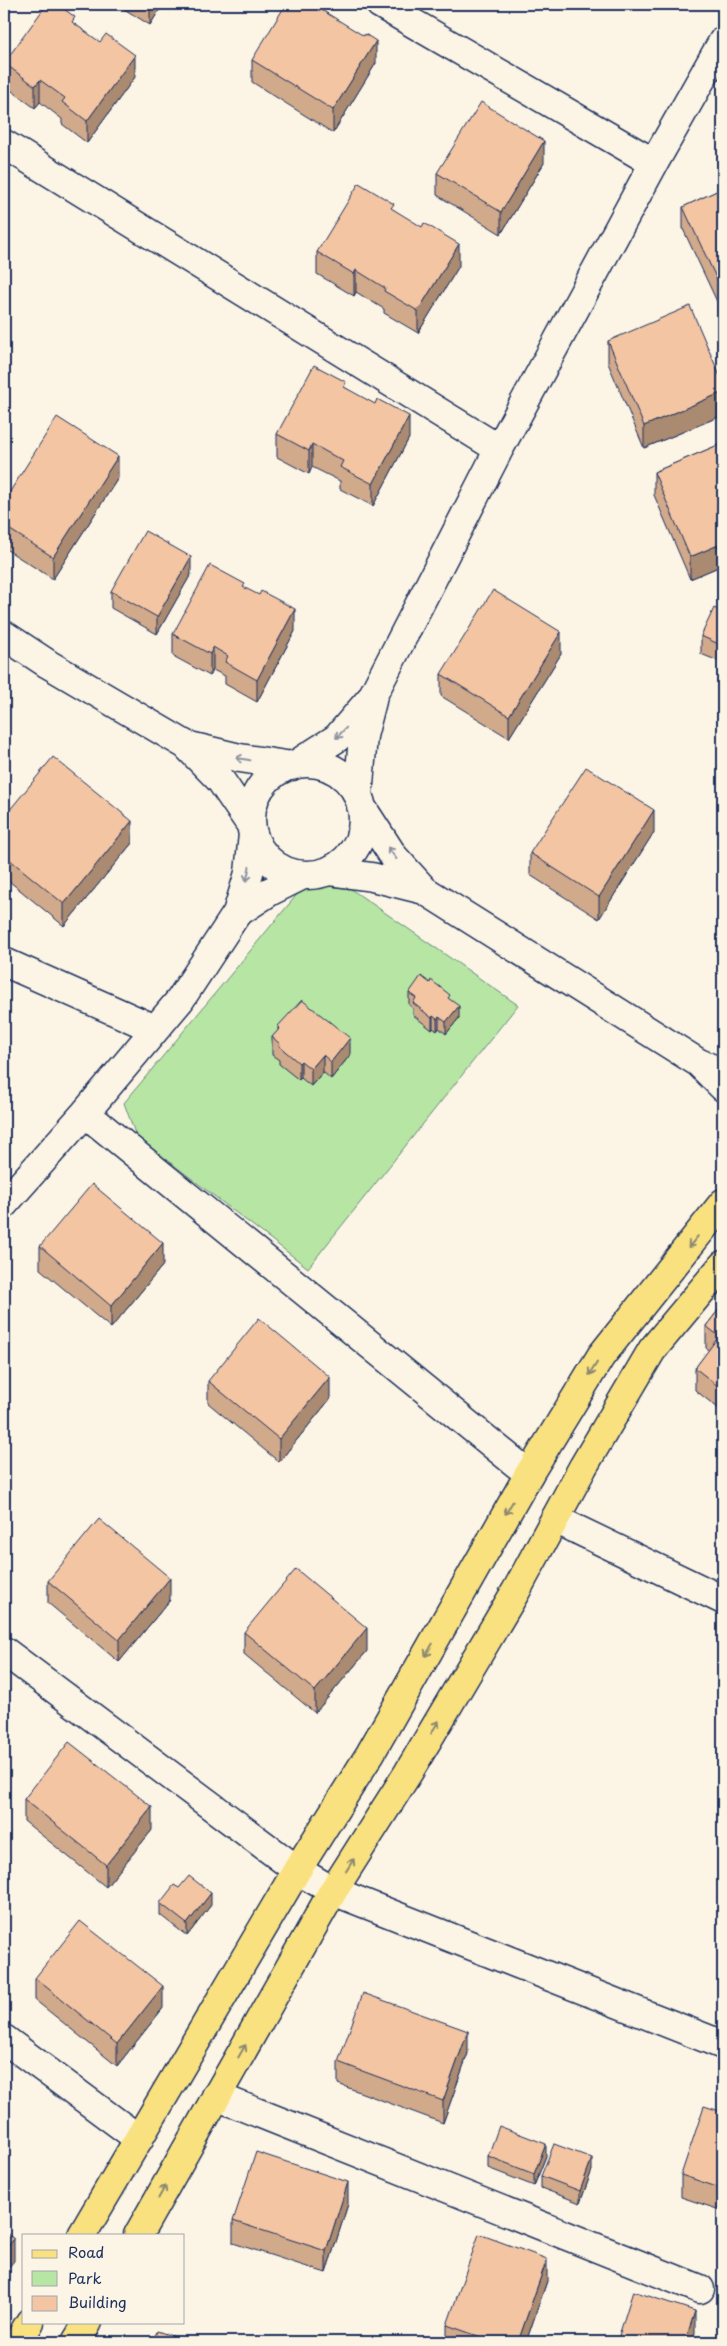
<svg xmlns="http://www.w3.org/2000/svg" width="727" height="2346" font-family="'Playpen Sans',sans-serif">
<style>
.green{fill:#b7e5a3;stroke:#698a80}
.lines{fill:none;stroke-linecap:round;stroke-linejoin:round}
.minor-casing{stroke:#1b2f5e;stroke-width:31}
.major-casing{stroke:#1b2f5e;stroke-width:31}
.minor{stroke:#fcf5e5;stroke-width:28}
.major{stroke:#fae180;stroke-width:28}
.wall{fill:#d1a98b;stroke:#1b2f5e}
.shaded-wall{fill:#aa8a71;stroke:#1b2f5e}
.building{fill:#f3c5a2;stroke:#1b2f5e}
.oneway{stroke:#8c92a2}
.oneway2{stroke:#8a886f}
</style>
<rect width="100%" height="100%" fill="#fcf5e5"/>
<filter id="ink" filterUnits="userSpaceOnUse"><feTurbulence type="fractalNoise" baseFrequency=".02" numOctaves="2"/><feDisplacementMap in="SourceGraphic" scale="10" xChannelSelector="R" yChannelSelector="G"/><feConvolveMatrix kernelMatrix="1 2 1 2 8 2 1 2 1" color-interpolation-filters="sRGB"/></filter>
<g filter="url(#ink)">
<path class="green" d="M 335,878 L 518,1005 L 308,1268 L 136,1136 L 124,1103 L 304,886 L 316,879 Z"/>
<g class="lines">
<g class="minor-casing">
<path id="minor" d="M 380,4 L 654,163
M 4,144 L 499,449
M 4,635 L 48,664 L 186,745 L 240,758 L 292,766
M 186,745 L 221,781 L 251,825
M251 819a56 56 0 1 1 112 0a56 56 0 1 1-112 0Z
M 295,765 L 337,738 L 372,697 L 499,449 L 654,163 L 723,41
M 358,797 L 363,736 L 372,701
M 361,806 L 394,857 L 424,890 L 699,1063
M 328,871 L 372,877 L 424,890
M 237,913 L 269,892 L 303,875
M 4,962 L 155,1029
M 723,1073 L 699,1063 L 723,1087
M 85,1113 L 529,1474
M 4,1204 L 85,1113 L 180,1000 L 237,913 L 249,873 L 253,834
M 555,1519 L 723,1600
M 4,1651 L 297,1870 L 333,1891 L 723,2045
M 4,2039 L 139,2139
M 216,2096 L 700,2289"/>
</g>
<g class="major-casing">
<path id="major" d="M 82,2235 L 297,1870 L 370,1754 L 529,1474 L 601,1356 L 723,1203
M 138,2235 L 333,1891 L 408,1773 L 516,1591 L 583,1467 L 652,1350 L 723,1265
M 18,2342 L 30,2322
M 76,2342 L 88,2322"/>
</g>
<use href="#minor" class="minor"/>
<use href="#major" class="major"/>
</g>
<path class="wall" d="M 116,4 L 163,4 L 150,25 Z
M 75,24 L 135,77 L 87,143 L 62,124 L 62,119 L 40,102 L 35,108 L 4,85 L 4,63 Z
M 364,36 L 376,63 L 333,133 L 252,82 L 252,60 Z
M 544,163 L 501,234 L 437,195 L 437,173 Z
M 723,188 L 720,308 L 683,229 L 683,207 Z
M 394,210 L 459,266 L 418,333 L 384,313 L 384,309 L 356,292 L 354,296 L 317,274 L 317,252 Z
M 608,341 L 723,383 L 723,415 L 644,448 L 608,363 Z
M 346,388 L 409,438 L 373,506 L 340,489 L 340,481 L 312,467 L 309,474 L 277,457 L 277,434 Z
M 723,443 L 723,565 L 690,579 L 654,495 L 654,472 Z
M 118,478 L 53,579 L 4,548 L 4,501 Z
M 191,574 L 157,634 L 111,608 L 111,591 Z
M 245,588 L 295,631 L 257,702 L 225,684 L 225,676 L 213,670 L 210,676 L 173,656 L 173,634 Z
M 723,612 L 723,663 L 701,654 L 701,636 Z
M 561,654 L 509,738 L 441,696 L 441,674 Z
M 4,817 L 132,843 L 64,926 L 4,877 Z
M 654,832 L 599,919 L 530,875 L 530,853 Z
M 409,993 L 450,1000 L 459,1018 L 446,1034 L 439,1028 L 437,1031 L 433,1028 L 432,1030 L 413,1015 L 413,1008 L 409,1005 Z
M 278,1026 L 350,1055 L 331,1079 L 323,1072 L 311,1086 L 301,1078 L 299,1080 L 279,1064 L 279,1060 L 272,1055 L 272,1037 L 278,1031 Z
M 40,1246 L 163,1265 L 111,1328 L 40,1269 Z
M 723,1304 L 723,1412 L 695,1390 L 695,1368 L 709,1350 L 706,1348 L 706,1326 Z
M 208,1381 L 330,1399 L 279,1462 L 208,1403 Z
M 48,1581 L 170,1600 L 119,1662 L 48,1603 Z
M 244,1632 L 367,1651 L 315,1713 L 244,1654 Z
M 24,1799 L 152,1830 L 106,1887 L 24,1821 Z
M 179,1888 L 211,1905 L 187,1936 L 160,1915 L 160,1903 Z
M 35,1978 L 163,2008 L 117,2066 L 35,2000 Z
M 468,2053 L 443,2123 L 338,2084 L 338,2062 Z
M 723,2112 L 723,2211 L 681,2197 L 681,2175 Z
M 488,2156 L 546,2156 L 534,2186 L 488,2168 Z
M 592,2170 L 580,2203 L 541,2188 L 541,2176 Z
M 348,2204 L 326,2273 L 233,2243 L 233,2221 Z
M 547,2281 L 526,2342 L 447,2342 L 447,2325 Z"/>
<path class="shaded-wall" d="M 150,4 L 163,4 L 150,25 Z
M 376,41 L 376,63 L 333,133 L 333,110 Z
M 135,55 L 135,77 L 87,143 L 87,121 Z
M 40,80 L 40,102 L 35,108 L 35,86 Z
M 544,141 L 544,163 L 501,234 L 501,212 Z
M 459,244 L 459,266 L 418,333 L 418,311 Z
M 356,270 L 356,292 L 354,296 L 354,274 Z
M 723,284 L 723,306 L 720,308 L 720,286 Z
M 723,392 L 723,415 L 644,448 L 644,426 Z
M 409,416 L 409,438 L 373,506 L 373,484 Z
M 312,444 L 312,467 L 309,474 L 309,451 Z
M 118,456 L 118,478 L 53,579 L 53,557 Z
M 723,543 L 723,565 L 690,579 L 690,557 Z
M 191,557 L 191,574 L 157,634 L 157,617 Z
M 295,609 L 295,631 L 257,702 L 257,680 Z
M 561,632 L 561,654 L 509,738 L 509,716 Z
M 213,647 L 213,670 L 210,676 L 210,654 Z
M 654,810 L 654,832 L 599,919 L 599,897 Z
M 132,821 L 132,843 L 64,926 L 64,904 Z
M 459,1006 L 459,1018 L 446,1034 L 446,1022 Z
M 433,1016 L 433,1028 L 432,1030 L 432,1018 Z
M 439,1017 L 439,1028 L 437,1031 L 437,1019 Z
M 350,1038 L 350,1055 L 331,1079 L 331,1062 Z
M 323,1055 L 323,1072 L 311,1086 L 311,1069 Z
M 301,1061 L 301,1078 L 299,1080 L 299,1063 Z
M 163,1243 L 163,1265 L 111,1328 L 111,1306 Z
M 330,1377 L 330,1399 L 279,1462 L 279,1439 Z
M 170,1578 L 170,1600 L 119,1662 L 119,1640 Z
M 367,1628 L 367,1651 L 315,1713 L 315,1691 Z
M 152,1807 L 152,1830 L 106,1887 L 106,1865 Z
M 211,1893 L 211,1905 L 187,1936 L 187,1924 Z
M 163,1986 L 163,2008 L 117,2066 L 117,2044 Z
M 468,2031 L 468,2053 L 443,2123 L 443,2101 Z
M 546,2144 L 546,2156 L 534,2186 L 534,2174 Z
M 592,2158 L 592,2170 L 580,2203 L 580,2191 Z
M 348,2182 L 348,2204 L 326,2273 L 326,2251 Z
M 14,2239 L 14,2261 L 4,2273 L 4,2251 Z
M 547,2259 L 547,2281 L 526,2342 L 518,2342 Z
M 695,2311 L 695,2333 L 692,2342 L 685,2342 Z"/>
<path class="building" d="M 47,4 L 57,4 L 75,17 L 72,22 L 100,42 L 106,34 L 135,55 L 87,121 L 62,102 L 65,98 L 40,80 L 35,86 L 4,63 Z
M 286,4 L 312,4 L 364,36 L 365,34 L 376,41 L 333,110 L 252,60 Z
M 481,102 L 544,141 L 501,212 L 437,173 Z
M 359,183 L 394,204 L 391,208 L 422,227 L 424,223 L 459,244 L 418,311 L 384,291 L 385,288 L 356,270 L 354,274 L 317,252 Z
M 723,188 L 723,284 L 720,286 L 683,207 Z
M 690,306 L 723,383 L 723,392 L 644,426 L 608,341 Z
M 314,365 L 346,382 L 344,387 L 375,404 L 377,399 L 409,416 L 373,484 L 340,467 L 343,461 L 312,444 L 309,451 L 277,434 Z
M 57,417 L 118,456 L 53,557 L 4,526 L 4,501 Z
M 723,443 L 723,543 L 690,557 L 654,472 Z
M 145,531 L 191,557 L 157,617 L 111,591 Z
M 210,565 L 245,584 L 243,587 L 259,595 L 261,591 L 295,609 L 257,680 L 225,662 L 228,656 L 213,647 L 210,654 L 173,634 Z
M 493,590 L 561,632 L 509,716 L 441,674 Z
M 714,608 L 723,612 L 723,646 L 701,636 Z
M 53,757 L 132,821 L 64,904 L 4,855 L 4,817 Z
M 586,767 L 654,810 L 599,897 L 530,853 Z
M 421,976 L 430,983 L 431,980 L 450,995 L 448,998 L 459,1006 L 446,1022 L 439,1017 L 437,1019 L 433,1016 L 432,1018 L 413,1003 L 416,998 L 409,993 Z
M 302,1000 L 350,1038 L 331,1062 L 323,1055 L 311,1069 L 301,1061 L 299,1063 L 279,1046 L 280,1044 L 272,1037 L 280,1028 L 278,1026 Z
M 92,1184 L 163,1243 L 111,1306 L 40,1246 Z
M 723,1304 L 723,1390 L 695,1368 L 719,1336 L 706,1326 Z
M 259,1318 L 330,1377 L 279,1439 L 208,1381 Z
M 99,1519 L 170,1578 L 119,1640 L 48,1581 Z
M 296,1569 L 367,1628 L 315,1691 L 244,1632 Z
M 69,1742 L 152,1807 L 106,1865 L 24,1799 Z
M 189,1876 L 211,1893 L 187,1924 L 160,1903 L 174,1885 L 179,1888 Z
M 80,1921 L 163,1986 L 117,2044 L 35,1978 Z
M 363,1993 L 468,2031 L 443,2101 L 338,2062 Z
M 704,2106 L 723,2112 L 723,2189 L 681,2175 Z
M 499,2126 L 546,2144 L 534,2174 L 488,2156 Z
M 554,2144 L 592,2158 L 580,2191 L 541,2176 Z
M 256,2152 L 348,2182 L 326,2251 L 233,2221 Z
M 4,2231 L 14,2239 L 4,2251 Z
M 479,2234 L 547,2259 L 518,2342 L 495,2342 L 447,2325 Z
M 633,2291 L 695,2311 L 685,2342 L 617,2342 Z
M 157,2331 L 190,2342 L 153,2342 Z"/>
<defs><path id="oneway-shaft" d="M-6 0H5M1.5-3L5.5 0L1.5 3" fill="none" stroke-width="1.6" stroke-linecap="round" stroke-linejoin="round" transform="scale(1.25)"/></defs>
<g class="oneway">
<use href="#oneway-shaft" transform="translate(341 733) rotate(134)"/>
<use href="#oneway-shaft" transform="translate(243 759) rotate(-170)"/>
<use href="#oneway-shaft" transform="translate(392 853) rotate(-126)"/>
<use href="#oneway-shaft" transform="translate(248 874) rotate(102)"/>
</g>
<g class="oneway2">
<use href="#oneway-shaft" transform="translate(693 1242) rotate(130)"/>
<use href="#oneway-shaft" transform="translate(593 1369) rotate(122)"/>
<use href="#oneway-shaft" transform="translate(509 1508) rotate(120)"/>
<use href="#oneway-shaft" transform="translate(429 1650) rotate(120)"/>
<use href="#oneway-shaft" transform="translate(435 1727) rotate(-59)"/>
<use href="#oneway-shaft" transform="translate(350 1865) rotate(-58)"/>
<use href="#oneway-shaft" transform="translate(242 2051) rotate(-60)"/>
<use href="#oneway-shaft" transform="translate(162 2192) rotate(-61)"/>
</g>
</g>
<rect width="727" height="2346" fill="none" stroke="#fcf5e5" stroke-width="20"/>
<rect x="10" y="10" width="707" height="2326" fill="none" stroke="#1b2f5e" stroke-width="2" filter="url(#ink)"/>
<rect x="22" y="2234" width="162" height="90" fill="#fcf5e5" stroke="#a2a6af"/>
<rect x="32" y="2250" width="25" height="8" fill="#fae180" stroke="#a2a6af"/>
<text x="68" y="2258" font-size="15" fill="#1b2f5e">Road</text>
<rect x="32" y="2271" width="25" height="15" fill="#b7e5a3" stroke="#a2a6af"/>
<text x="68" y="2284" font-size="15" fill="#1b2f5e">Park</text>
<rect x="32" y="2296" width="25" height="15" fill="#f3c5a2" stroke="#a2a6af"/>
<text x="68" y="2308" font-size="15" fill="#1b2f5e">Building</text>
</svg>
